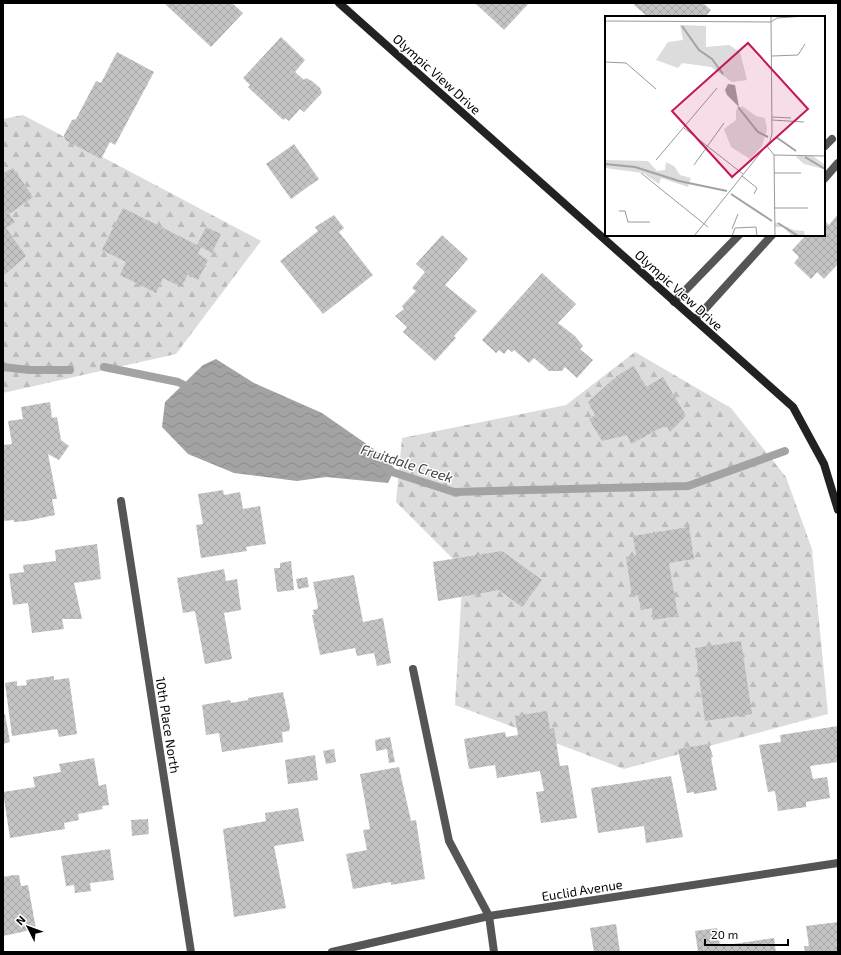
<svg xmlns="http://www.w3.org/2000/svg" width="841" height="955" font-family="'Exo 2',sans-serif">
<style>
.forest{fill:url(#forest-firs)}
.water{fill:url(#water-waves)}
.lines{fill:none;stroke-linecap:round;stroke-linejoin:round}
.stream{stroke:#a3a3a3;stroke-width:8}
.building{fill:url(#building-cross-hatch)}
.lane{stroke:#555;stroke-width:8}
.street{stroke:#555;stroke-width:8}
.secondary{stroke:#222;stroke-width:8}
.labels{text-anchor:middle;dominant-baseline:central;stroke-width:3;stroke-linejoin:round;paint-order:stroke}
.street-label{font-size:13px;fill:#000;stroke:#fff}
.water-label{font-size:14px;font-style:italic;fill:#444;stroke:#fff}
.inset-river{fill:none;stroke:#a3a3a3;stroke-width:2}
.inset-road{fill:none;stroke:#999;stroke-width:1}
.view{fill:#c2185b;fill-opacity:0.15;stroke:#c2185b;stroke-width:2}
.inset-edge{fill:none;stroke:#000;stroke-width:2}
</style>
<defs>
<pattern id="forest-firs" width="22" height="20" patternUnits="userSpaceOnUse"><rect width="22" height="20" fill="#dcdcdc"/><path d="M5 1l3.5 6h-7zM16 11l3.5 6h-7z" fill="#bbb"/></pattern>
<pattern id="water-waves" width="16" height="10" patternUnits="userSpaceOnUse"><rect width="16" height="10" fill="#a3a3a3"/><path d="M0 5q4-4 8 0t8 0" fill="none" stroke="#8b8b8b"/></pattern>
<pattern id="building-cross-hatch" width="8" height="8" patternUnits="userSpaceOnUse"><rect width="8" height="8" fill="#c4c4c4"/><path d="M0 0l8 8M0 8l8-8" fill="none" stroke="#a7a7a7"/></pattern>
</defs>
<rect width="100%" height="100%" fill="#fff"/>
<path class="forest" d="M 23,115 L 261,241 L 176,354 L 3,393 L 3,119 Z
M 635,352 L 731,408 L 786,477 L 812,549 L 828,714 L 624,769 L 455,705 L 463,569 L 396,502 L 402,438 L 566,405 Z"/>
<path class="water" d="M 216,359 L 254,383 L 322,413 L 381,454 L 395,469 L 388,483 L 326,477 L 297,481 L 234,473 L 188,454 L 162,427 L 165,402 L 203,365 Z"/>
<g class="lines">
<path class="stream" d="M 3,367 L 29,370 L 70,370
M 104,367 L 178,382 L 192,389
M 383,469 L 454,492 L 688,486 L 785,451"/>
</g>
<path class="building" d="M 164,3 L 232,3 L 243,13 L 211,47 Z
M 475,3 L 529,3 L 504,30 Z
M 636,3 L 703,3 L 711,10 L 705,17 L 648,17 L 634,5 Z
M 281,37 L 305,60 L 295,72 L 304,80 L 306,78 L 312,81 L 320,88 L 322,93 L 304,112 L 300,109 L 289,121 L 285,118 L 284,120 L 281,118 L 251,90 L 248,87 L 250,85 L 243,78 Z
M 117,52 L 154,72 L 115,145 L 110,142 L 101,159 L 65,140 L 64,135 L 72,120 L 76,119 L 96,81 L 101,83 Z
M 294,144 L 319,179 L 291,199 L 266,164 Z
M 13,168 L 33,197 L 9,214 L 15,222 L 6,228 L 26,256 L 3,276 L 3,215 L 5,213 L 3,210 L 3,173 Z
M 123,208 L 197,245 L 206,227 L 221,234 L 212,253 L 201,247 L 198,254 L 208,260 L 198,280 L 188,274 L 181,287 L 163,278 L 156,293 L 120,275 L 126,262 L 102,250 Z
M 838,214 L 838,264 L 824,279 L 817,272 L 811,279 L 794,263 L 799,257 L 792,250 L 806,235 L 824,235 L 824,220 L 829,225 Z
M 334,215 L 344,228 L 339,232 L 373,275 L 323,314 L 280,261 L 318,231 L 315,227 Z
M 442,235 L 468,259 L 445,285 L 477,311 L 454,336 L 456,338 L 435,361 L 403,332 L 407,327 L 395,316 L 404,309 L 402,306 L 416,291 L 412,288 L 425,272 L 416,264 Z
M 542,273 L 576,304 L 558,323 L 575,336 L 583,346 L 580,349 L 593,360 L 577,378 L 565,367 L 562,371 L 549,371 L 534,358 L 529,363 L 514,350 L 512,352 L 508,349 L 504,354 L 499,350 L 496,353 L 482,340 Z
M 634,366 L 646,387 L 663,377 L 686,416 L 670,432 L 666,425 L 631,444 L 627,435 L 602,441 L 589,419 L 595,415 L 588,402 L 618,375 Z
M 50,402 L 52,418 L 57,417 L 61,440 L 69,446 L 59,460 L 48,454 L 57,499 L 52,499 L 55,515 L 27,521 L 14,522 L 14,520 L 3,521 L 3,445 L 12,444 L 8,421 L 23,419 L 21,407 Z
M 223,490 L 224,495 L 240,492 L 243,509 L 260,506 L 266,544 L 246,547 L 247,551 L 201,558 L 196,525 L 203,524 L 198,494 Z
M 689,527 L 694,559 L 669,563 L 678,616 L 653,620 L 652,608 L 641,610 L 638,595 L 632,596 L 626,557 L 636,556 L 633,536 Z
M 97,544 L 101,579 L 74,583 L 82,619 L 62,619 L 64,629 L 32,633 L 28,603 L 13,605 L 9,574 L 24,572 L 23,565 L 56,561 L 55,550 Z
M 502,551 L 542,580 L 522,607 L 499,590 L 438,601 L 433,562 Z
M 291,561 L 294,590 L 277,592 L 274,568 L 280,568 L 280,563 Z
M 224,569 L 226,581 L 237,579 L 241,610 L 224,613 L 232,659 L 205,664 L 195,611 L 183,613 L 177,578 Z
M 354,575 L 363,622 L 383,618 L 391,663 L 377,666 L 374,653 L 357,656 L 355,648 L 320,655 L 312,615 L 314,615 L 313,610 L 317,609 L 318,607 L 313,582 Z
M 307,577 L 309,587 L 298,589 L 296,579 Z
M 741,641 L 752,714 L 705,721 L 695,648 Z
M 54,676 L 54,680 L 69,678 L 77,734 L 59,737 L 57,729 L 12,736 L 5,683 L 17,681 L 17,686 L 27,685 L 26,680 Z
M 283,692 L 290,726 L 289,731 L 282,732 L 283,742 L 222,752 L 219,733 L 206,735 L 202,705 L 230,700 L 231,703 L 248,700 L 248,698 Z
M 547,711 L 550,729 L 554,728 L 560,766 L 568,765 L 577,818 L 541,823 L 536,792 L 544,791 L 540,771 L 497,778 L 495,765 L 469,769 L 464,739 L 505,732 L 506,737 L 518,735 L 515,716 Z
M 3,714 L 5,714 L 10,742 L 3,744 Z
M 838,726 L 838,762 L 810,766 L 813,779 L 827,777 L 830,798 L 806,802 L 806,807 L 778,811 L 775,791 L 768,792 L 759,745 L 781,742 L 780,735 Z
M 390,737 L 395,762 L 389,763 L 387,749 L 376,751 L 375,740 Z
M 709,744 L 713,757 L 711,758 L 717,790 L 694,794 L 694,792 L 687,793 L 678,749 Z
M 334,749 L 336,762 L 326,764 L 323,751 Z
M 315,755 L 318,780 L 288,784 L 285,760 Z
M 94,758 L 99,786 L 106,784 L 109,805 L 102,806 L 103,809 L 78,814 L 79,820 L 64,823 L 65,829 L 10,838 L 3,792 L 35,787 L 33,777 L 61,772 L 59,764 Z
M 399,767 L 411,821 L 416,820 L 425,879 L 391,885 L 391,882 L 353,889 L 346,854 L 367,850 L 363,830 L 370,829 L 360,774 Z
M 671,776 L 683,837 L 646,843 L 644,826 L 598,833 L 591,788 Z
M 298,808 L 304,841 L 274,846 L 286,908 L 234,917 L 223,829 L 266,821 L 265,813 Z
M 148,819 L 149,834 L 132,836 L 131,820 Z
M 110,849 L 114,880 L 90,883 L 91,891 L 75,893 L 74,885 L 66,886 L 61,856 Z
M 14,875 L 19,875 L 21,886 L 28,885 L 36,929 L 3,936 L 3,877 Z
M 838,922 L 838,952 L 805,952 L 804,946 L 809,946 L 806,926 Z
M 616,924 L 620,952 L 594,952 L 590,928 Z
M 717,928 L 720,946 L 774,938 L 776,952 L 698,952 L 695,931 Z"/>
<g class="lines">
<path class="lane" d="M 824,147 L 832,139
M 824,179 L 838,163
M 674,302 L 739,235
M 695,320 L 772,235
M 413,669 L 449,841 L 489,916 L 494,952"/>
<path class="street" d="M 121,501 L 191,952
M 332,952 L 489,916 L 838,863"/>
<path class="secondary" d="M 339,3 L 793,407 L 824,464 L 838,510"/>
</g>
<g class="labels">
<g class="street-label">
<text transform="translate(437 74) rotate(42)">Olympic View Drive</text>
<text transform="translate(679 290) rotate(42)">Olympic View Drive</text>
<text transform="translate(168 725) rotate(81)">10th Place North</text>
<text transform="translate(582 890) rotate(-9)">Euclid Avenue</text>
</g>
<g class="water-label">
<text transform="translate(407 463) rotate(18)">Fruitdale Creek</text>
</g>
</g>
<g transform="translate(605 16)">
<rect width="220" height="220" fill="#fff"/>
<path d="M 75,9 L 101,10 L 101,31 L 124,29 L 135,36 L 142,64 L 127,66 L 106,51 L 77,47 L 73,52 L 51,44 L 63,26 L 78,24 ZM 137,90 L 151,100 L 160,102 L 162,113 L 157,130 L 145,143 L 126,131 L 119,113 L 131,104 L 131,94 ZM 193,140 L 208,140 L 220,149 L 220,167 L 219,153 L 199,148 L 191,141 ZM 1,144 L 43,145 L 52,155 L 60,154 L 61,146 L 69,150 L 75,159 L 86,162 L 83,171 L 56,162 L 54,168 L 38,157 L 0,152 ZM 170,206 L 189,214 L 199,215 L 200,220 L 187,220 L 178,211 L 170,211 Z" fill="#dcdcdc"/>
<path d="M 123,68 L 130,69 L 134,91 L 122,79 L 120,74 Z" fill="#a3a3a3"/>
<path class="inset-river" d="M 77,10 L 94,34 L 107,43 L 118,58M 133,91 L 153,116 L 163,121M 171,121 L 191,135M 200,141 L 220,153M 0,148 L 30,151 L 74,165 L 122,175M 126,178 L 167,205M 173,207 L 193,220"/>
<path class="inset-road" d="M 0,5 L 166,6 L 172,2 L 200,0M 167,40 L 193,39 L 200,28M 0,46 L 21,47 L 51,73M 167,101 L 186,102M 167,104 L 199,106M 79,112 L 138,158M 162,130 L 169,139 L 170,220M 169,139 L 220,140M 51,144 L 112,72M 89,149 L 119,107M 36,157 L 103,211M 169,157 L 196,157M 137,160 L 152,172 L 149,178M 169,192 L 203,192M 14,195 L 20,195 L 23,206 L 45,206M 127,213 L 133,198M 89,220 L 165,125 L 167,118 L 166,0M 127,220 L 130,212 L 151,211 L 152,220"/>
<path class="view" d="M 143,27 L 203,93 L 127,161 L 67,95 Z"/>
<rect width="220" height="220" class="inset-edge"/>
</g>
<rect width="841" height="955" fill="none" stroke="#000000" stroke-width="8"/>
<g transform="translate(28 927) rotate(312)" stroke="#ffffff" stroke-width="3" paint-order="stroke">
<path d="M0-3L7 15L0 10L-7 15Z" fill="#000000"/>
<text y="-6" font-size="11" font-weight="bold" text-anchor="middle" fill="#000000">N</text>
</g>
<path d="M705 939v6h83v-6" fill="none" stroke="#000000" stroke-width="2"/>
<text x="711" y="939" font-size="12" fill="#000000" stroke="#ffffff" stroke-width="3" paint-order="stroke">20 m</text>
</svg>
